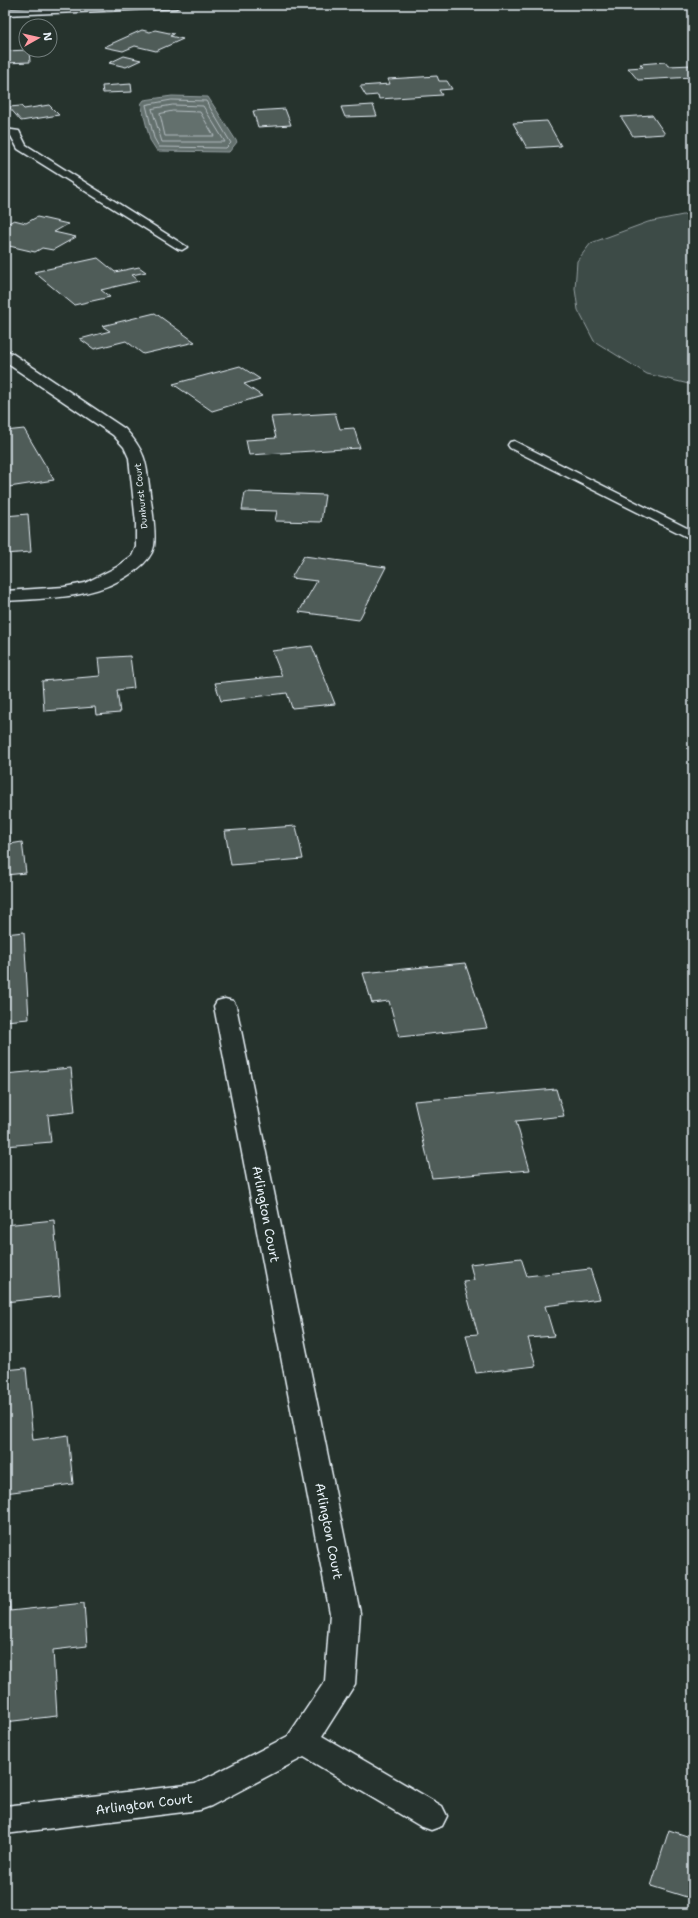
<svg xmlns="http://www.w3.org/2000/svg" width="698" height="1918" font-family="'Shantell Sans',sans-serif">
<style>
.green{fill:#3e4b47;stroke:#939ea0}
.water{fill:#636f6d;stroke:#98a3a5}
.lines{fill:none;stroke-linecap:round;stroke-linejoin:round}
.shore{stroke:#b3bdc0;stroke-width:1}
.building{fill:#505c59;stroke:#e8f1f8}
.lane-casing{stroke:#e8f1f8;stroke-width:3}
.street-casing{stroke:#e8f1f8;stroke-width:3}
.lane{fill:#26332d;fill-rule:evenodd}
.street{fill:#26332d;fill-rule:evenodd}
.labels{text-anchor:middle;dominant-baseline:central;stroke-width:4;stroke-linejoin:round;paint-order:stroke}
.far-street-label{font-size:9px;fill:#e8f1f8;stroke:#26332d}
.near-street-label{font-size:13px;fill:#e8f1f8;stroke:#26332d}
</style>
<rect width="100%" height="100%" fill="#26332d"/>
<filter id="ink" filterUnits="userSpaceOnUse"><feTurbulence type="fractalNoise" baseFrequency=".025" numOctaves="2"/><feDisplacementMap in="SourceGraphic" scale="8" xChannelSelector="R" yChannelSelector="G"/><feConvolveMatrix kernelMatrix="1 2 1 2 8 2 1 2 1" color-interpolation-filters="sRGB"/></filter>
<g filter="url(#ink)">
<path class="green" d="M 693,213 L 693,385 L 647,374 L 594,341 L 578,310 L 575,289 L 577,261 L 591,243 L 648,222 Z"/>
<path class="water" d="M 172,96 L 208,97 L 237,142 L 229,152 L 157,151 L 150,140 L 141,104 L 144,100 Z"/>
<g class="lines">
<path class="shore" d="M 172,100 L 206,101 L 231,143 L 226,148 L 159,147 L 154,138 L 146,105 Z
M 173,105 L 203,106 L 225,142 L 162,142 L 152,109 Z
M 173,111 L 200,112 L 214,136 L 165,136 L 160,114 Z"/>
</g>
<path class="building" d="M 142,30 L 150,32 L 155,30 L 174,34 L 170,36 L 183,39 L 156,51 L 135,46 L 123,51 L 104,47 Z
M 29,50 L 30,62 L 5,63 L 5,51 Z
M 124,56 L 141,60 L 126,67 L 109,63 Z
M 665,62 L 668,66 L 693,65 L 693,77 L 638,80 L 628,68 L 643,67 L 640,64 Z
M 437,76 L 439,81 L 447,81 L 452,89 L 439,90 L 442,95 L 379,99 L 378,95 L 366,96 L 360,86 L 390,84 L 388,79 Z
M 131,84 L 132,92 L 103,93 L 102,86 Z
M 49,105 L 59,115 L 21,121 L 9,107 L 21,106 L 24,109 Z
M 373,105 L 377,116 L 345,117 L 341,107 Z
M 285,109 L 291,125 L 258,127 L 253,111 Z
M 652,115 L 665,134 L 633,136 L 621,117 Z
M 547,121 L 561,146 L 527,148 L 513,123 Z
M 37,217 L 68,224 L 54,232 L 76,237 L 53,250 L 42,248 L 35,252 L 9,246 L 5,248 L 5,225 L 14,220 L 26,223 Z
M 98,258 L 115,272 L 139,267 L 146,272 L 132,275 L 139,281 L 101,290 L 110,297 L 74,305 L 34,272 Z
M 155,313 L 195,342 L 143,354 L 126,341 L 94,349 L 80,339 L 110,331 L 102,326 Z
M 240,366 L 260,379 L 244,384 L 262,396 L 212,411 L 173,384 Z
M 335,413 L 340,429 L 354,428 L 360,448 L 249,455 L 246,440 L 276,438 L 271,417 Z
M 24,429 L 54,480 L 9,487 L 5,479 L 5,431 Z
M 245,492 L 325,495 L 321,522 L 275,521 L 277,511 L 242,510 Z
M 28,514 L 31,552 L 5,554 L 5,516 Z
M 304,556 L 386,567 L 359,620 L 299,612 L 317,581 L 291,578 Z
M 312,646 L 335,704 L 292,708 L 287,693 L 221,701 L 215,683 L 282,676 L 272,651 Z
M 130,656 L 134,688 L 117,690 L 120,713 L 96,715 L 95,707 L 44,711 L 42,681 L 100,676 L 98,658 Z
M 5,797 L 10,844 L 22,842 L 26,873 L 5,875 Z
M 296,826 L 303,859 L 231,865 L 225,831 Z
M 24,932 L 29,1019 L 5,1021 L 5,934 Z
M 465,963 L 487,1028 L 399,1037 L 389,1001 L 372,1003 L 363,973 Z
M 71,1068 L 75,1112 L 48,1115 L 51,1142 L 5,1146 L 5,1074 Z
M 556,1089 L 564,1116 L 516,1121 L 530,1170 L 432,1178 L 414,1101 Z
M 54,1220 L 60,1296 L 5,1302 L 5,1225 Z
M 521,1258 L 527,1276 L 590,1269 L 600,1299 L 545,1306 L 554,1336 L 528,1338 L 536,1366 L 476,1373 L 466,1335 L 478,1334 L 463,1281 L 474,1280 L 470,1264 Z
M 26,1368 L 33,1440 L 68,1435 L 73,1484 L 5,1493 L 5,1370 Z
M 5,1574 L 8,1574 L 10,1611 L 84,1603 L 87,1646 L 53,1650 L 57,1716 L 5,1722 Z
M 669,1830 L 693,1838 L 693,1899 L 651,1886 Z"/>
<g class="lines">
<g class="lane-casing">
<path id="lane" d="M 5,129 L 19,131 L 26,145 L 187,247 L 182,250 L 178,249 L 18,149 L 11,136 L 5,135 Z
M 514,441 L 693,531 L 693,540 L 510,448 L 508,445 L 510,442 Z"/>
</g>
<g class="street-casing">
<path id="street" d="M 92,5 L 182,5 L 176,8 L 5,15 L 5,9 Z
M 5,350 L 10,352 L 125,429 C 149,455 146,467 151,501 C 153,515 156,532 154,546 C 152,556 144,564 136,570 C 98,599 51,598 5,601 L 5,591 L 64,587 L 85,583 L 117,567 L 132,556 L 136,547 L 136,523 L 129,458 L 124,447 L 113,435 L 5,362 Z
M 225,999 L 233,1001 L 236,1006 L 360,1613 L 355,1684 L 322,1736 L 442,1806 L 447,1816 L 442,1826 L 431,1830 L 420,1826 L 304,1757 L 211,1806 L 200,1810 L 5,1834 L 5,1806 L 195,1784 L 288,1736 L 325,1681 L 330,1613 L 214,1006 L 217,1001 Z"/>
</g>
<use href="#lane" class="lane"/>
<use href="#street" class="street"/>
</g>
</g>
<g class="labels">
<g class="far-street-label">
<text transform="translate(141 496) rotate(-96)">Dunhurst Court</text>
</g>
<g class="near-street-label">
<text transform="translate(266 1214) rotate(79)">Arlington Court</text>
<text transform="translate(329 1531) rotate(79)">Arlington Court</text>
<text transform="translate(144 1804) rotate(-7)">Arlington Court</text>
</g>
</g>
<rect width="698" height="1918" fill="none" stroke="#26332d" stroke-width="20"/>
<rect x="10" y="10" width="678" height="1898" fill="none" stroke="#e8f1f8" stroke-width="1.5" filter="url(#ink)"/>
<g transform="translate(38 38) rotate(82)"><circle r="19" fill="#26332d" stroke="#747f7e"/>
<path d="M0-3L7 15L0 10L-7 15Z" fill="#ff9aa2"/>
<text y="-6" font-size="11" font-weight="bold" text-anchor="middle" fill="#e8f1f8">N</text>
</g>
</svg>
